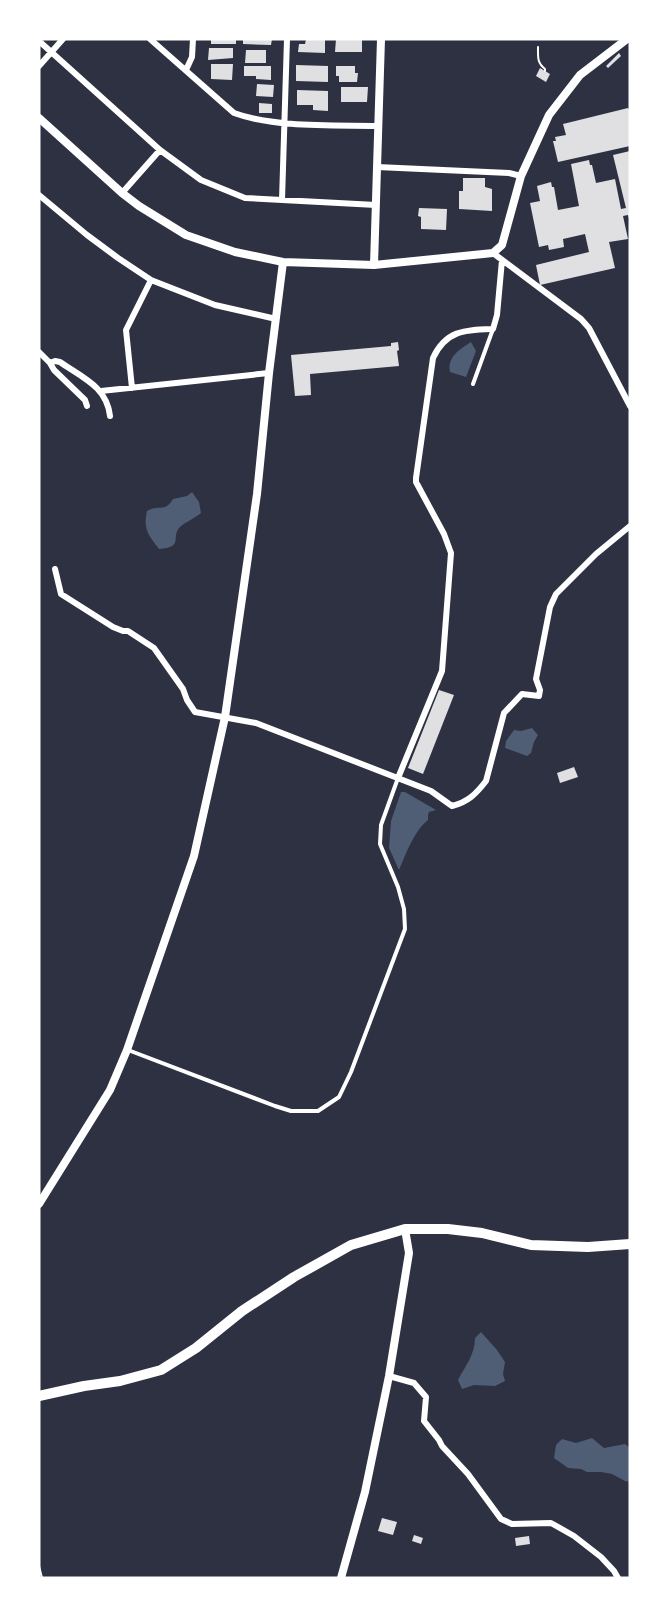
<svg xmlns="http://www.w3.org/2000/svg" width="669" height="1617" font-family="Overpass,sans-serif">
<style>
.water{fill:#4f5d75}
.building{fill:#e0e0e3}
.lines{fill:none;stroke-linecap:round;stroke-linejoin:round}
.path{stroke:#fff;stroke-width:2}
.service{stroke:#fff;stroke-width:4}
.minor{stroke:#fff;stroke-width:6}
.tertiary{stroke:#fff;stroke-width:8}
.primary{stroke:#fff;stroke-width:10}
</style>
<rect width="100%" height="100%" fill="#2d3142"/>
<path class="water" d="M 471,342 L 476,351 L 466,377 L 450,372 C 447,357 460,349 471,342 Z
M 192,492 L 199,502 L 201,513 C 196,517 183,524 180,527 C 170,537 185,547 159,549 C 148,535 143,529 147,511 C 159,504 165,513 173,499 L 187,496 Z
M 532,728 L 538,735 L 534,742 L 531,753 L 527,756 L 505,748 L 506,741 L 514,730 L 521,731 Z
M 401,792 L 405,792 L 436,810 L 429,812 L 428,815 L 428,820 C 414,831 406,854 399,870 L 389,848 L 391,821 Z
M 481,1332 L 497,1350 L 505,1362 L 503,1374 L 505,1381 L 495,1386 L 474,1385 L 462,1389 L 458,1380 C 465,1366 475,1355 475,1338 Z
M 592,1438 L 604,1448 L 625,1444 L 630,1448 L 630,1482 L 625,1481 L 612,1474 L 601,1472 L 587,1472 L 581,1469 L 568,1468 L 554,1458 L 556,1445 L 562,1439 L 576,1443 Z"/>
<path class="building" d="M 211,39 L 236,39 L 236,44 L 211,44 Z
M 243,39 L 272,39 L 271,45 L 243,44 Z
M 306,39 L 325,39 L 325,53 L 298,52 L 299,44 L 305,44 Z
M 336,39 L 362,39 L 362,52 L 335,52 Z
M 209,48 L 233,48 L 233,58 L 208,60 Z
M 246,50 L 266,50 L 266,63 L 245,63 Z
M 619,53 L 621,56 L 608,68 L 606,66 Z
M 211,64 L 233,64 L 232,80 L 211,79 Z
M 296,65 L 328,66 L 328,82 L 296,81 Z
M 244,66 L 271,66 L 271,80 L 256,79 L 256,76 L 244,76 Z
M 336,66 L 355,66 L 355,73 L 358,73 L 357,82 L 339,82 L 339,76 L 336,76 Z
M 540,68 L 550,74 L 546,82 L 536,76 Z
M 257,84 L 274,85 L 273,97 L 256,96 Z
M 341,87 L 368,87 L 367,102 L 341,102 Z
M 297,90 L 328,91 L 328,111 L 313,110 L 313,105 L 297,105 Z
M 259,103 L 272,104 L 272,113 L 259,113 Z
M 628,108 L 630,111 L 630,146 L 558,162 L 553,141 L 556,141 L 555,137 L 566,135 L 563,124 Z
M 630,151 L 630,222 L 628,215 L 623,216 L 628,239 L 609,242 L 615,268 L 540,285 L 536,265 L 589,252 L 585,234 L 563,239 L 564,247 L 549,250 L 548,245 L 539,247 L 530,203 L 540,201 L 537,186 L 551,182 L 552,187 L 554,187 L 558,210 L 579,206 L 571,164 L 589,160 L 590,165 L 592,165 L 596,183 L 615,179 L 621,209 L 626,208 L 613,155 Z
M 463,178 L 485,178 L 485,187 L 492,189 L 492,211 L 459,209 L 459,191 L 463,191 Z
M 419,208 L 447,209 L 446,230 L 421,229 L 421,217 L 418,216 Z
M 398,342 L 399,350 L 397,351 L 399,366 L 310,374 L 311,395 L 295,396 L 291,355 L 391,346 L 391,343 Z
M 439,690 L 454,695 L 423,774 L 408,768 Z
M 574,767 L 578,777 L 560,783 L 557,773 Z
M 382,1518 L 397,1522 L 393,1535 L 378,1531 Z
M 414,1535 L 423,1538 L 421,1544 L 412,1541 Z
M 529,1536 L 530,1544 L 516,1546 L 515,1538 Z"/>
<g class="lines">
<path class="path" d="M 538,47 C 538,57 537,63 545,69 L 545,71
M 39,1566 L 42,1578"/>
<path class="service" d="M 473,384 L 493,329
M 128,1050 L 275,1106 L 291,1111 L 318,1111 L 339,1097 L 351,1072 L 405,929 L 404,909 L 398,887 L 380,844 L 381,825 L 398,778"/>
<path class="minor" d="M 150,39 L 234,113 C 275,128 334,125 378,126
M 39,41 L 160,150 L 201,180 L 245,198 L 376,205
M 39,66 L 63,39
M 186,70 L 192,57 L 193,39
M 377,167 L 509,173 L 521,176
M 122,193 L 160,150
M 39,195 L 87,235 L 118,258 L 151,280 L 215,305 L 276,319
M 282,200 L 287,39
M 493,253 L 581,319 L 589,328 L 630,406
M 39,352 L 50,363 L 54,370 L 85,400 L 87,406
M 50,363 L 55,361 L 60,362 C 83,378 107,387 110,416
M 132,388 L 126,330 L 151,280
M 101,391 L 269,373
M 55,569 L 61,594 L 113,627 L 123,631 L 128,631 L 154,648 L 183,689 L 187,700 L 195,712 L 256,723 L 431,791 L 452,806 C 468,802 476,794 486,781 L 504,713 L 522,694 L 539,696 L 540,690 L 536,679 L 550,607 L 556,594 L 596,554 L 630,526
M 398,778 L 442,671 L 451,553 L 444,534 L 416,482 L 416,478 L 433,358 C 446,330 465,330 493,329 L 497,315 L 502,260
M 389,1376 L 414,1383 L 426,1397 L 424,1421 L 439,1440 L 442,1446 L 468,1474 L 501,1519 L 512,1524 L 551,1523 L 574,1536 L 601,1557 L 614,1571 L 618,1578"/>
<path class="tertiary" d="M 39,118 L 122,193 L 139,206 L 186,235 L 235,252 L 283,262 L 374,265 L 493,253 L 502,245 L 521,176 L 549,115 L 580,75 L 627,39
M 374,265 L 381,39
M 39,1204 L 110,1090 L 127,1050 L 194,856 L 225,717 L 257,494 L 269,373 L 283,262
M 341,1578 L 365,1492 L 389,1376 L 409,1253 L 405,1229"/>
<path class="primary" d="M 39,1396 L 84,1386 L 120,1381 L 161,1370 L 196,1348 L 242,1311 L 294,1277 L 351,1245 L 405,1229 L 448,1229 L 482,1233 L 531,1245 L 588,1247 L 630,1244"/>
</g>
<rect width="669" height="1617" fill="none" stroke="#ffffff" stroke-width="81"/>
</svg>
